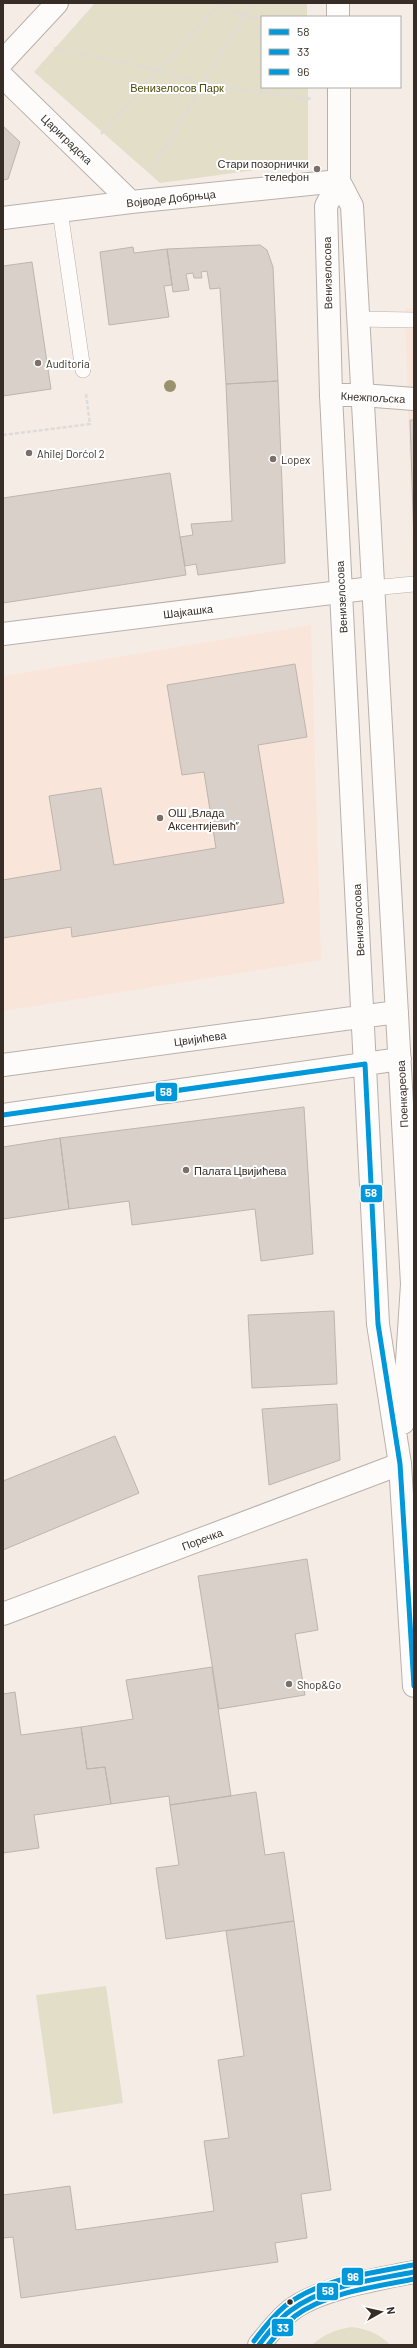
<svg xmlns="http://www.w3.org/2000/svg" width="417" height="2348" font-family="Barlow,sans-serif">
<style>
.built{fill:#f9e5d9}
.green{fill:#e3dec8}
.building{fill:#d8d0c9;stroke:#bdb5ae}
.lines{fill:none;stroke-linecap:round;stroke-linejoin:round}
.service-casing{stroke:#b9b0aa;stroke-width:16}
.minor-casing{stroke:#b9b0aa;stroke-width:24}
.tertiary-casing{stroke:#b9b0aa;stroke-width:24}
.path{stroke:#dedbd9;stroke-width:2.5;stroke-dasharray:4 2;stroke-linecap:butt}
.service{stroke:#fefcfb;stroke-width:15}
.minor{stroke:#fefcfb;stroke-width:22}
.tertiary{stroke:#fefcfb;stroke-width:22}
.bus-1-casing{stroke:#fff;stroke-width:8}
.bus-2-casing{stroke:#fff;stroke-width:8}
.bus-3-casing{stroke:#fff;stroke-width:8}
.bus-1{stroke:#0098da;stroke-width:5}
.bus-2{stroke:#0098da;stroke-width:5}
.bus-3{stroke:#0098da;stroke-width:5}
.tree{fill:#9a926c}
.poi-dot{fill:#7a7069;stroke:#fff;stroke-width:1.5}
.bus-dot{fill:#372d26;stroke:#fff;stroke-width:1.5}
.labels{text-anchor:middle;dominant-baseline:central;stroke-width:4;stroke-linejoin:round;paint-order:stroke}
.park-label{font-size:11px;fill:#4e4909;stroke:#fff}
.street-label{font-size:11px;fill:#372d26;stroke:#fff}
.poi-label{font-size:11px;fill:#372d26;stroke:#fff;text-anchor:start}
.line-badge{stroke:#fff;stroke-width:1.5}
.badge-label{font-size:11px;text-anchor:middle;font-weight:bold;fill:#fff}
</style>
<rect width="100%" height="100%" fill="#f6ece6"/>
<path class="built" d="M 405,308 L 414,308 L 414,607 Z
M 311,625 L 321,960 L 3,1011 L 3,676 Z"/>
<path class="green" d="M 95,3 L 307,3 L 307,17 L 262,17 L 262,87 L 308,87 L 308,163 L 160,183 L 34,72 Z
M 106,1986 L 123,2103 L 53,2114 L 36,1995 Z
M 351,2327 C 367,2329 379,2333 390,2345 L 312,2345 C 324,2334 335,2330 351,2327 Z"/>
<path class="building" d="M 3,126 L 20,142 L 8,179 L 3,180 Z
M 260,245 L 267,250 L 273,267 L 278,381 L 226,384 L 220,288 L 210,289 L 207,271 L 201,272 L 202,278 L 194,278 L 193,273 L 186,274 L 189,290 L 173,292 L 167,249 Z
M 133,247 L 134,253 L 167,249 L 172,285 L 164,286 L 169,317 L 109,325 L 100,252 Z
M 32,262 L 51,389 L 3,396 L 3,266 Z
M 278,381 L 285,563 L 198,575 L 196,564 L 185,566 L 180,537 L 193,535 L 191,524 L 232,521 L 226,384 Z
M 410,420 L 414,420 L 414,543 Z
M 170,473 L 186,575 L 3,603 L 3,498 Z
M 295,664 L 307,737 L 258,745 L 284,903 L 72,937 L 71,927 L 3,938 L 3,880 L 61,870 L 49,796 L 101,788 L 114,865 L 216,848 L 204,772 L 182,775 L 167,685 Z
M 304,1107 L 313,1254 L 261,1261 L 255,1209 L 132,1225 L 129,1201 L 69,1209 L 60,1138 Z
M 60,1138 L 69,1209 L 3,1219 L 3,1147 Z
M 334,1311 L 337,1384 L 252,1388 L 248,1315 Z
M 337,1404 L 340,1460 L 269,1485 L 262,1409 Z
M 115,1436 L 139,1493 L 3,1550 L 3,1481 Z
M 307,1559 L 318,1630 L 295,1634 L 305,1695 L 219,1709 L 198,1576 Z
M 212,1667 L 231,1796 L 170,1805 L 169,1796 L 111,1804 L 105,1767 L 87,1769 L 81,1727 L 133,1719 L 126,1680 Z
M 15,1692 L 21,1735 L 81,1727 L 87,1769 L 105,1767 L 111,1804 L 34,1815 L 39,1848 L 3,1853 L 3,1694 Z
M 256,1792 L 265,1855 L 284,1852 L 294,1921 L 166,1939 L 156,1868 L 179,1865 L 170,1805 Z
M 294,1921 L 331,2190 L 301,2194 L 307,2238 L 275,2243 L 278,2262 L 21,2298 L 13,2237 L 3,2238 L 3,2195 L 70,2186 L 76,2230 L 214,2211 L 204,2141 L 229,2138 L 218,2060 L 244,2056 L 226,1931 Z"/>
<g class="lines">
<g class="service-casing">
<path id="service" d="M 60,211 L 83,370
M 357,319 L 414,320
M 372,588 L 414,584"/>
</g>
<g class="minor-casing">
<path id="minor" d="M 3,61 L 57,3
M 3,77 L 131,202
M 3,218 L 131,202 L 339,181
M 331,395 L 362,395 L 414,399
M 3,634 L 372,588
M 3,1614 L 400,1464"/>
</g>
<g class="tertiary-casing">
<path id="tertiary" d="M 338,3 L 338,17
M 339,87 L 339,181 L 326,206 L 331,395 L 378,1324 L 400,1464 L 414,1686
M 339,181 L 352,206 L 412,1284 L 403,1423
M 3,1065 L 397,1012
M 3,1115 L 400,1059
M 259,2345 C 268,2334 278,2321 290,2311 C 317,2289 379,2279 414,2272"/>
</g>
<path class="path" d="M 218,3 L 244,16 L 262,19
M 54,48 L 155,69 L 203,84 L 312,99
M 101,134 L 220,3
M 150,172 L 252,3
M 3,435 L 90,424 L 86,394"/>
<use href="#service" class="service"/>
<use href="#minor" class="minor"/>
<use href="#tertiary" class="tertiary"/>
<g class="bus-1-casing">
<path id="bus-1" d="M 3,1115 L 365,1064 L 378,1324 L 400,1464 L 414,1686
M 259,2345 C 268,2333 278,2320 290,2311 C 324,2285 373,2280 414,2272"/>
</g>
<g class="bus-2-casing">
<path id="bus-2" d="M 268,2345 C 276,2335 285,2324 295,2316 C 328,2292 375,2287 414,2279"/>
</g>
<g class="bus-3-casing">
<path id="bus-3" d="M 254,2341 C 263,2329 273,2316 285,2306 C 319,2279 371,2273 413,2265"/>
</g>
<use href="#bus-1" class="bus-1"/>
<use href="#bus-2" class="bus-2"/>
<use href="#bus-3" class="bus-3"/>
</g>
<circle class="tree" cx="170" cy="386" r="6"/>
<g class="poi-dot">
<circle cx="317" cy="169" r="4"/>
<circle cx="38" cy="363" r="4"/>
<circle cx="29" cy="453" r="4"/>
<circle cx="273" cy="459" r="4"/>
<circle cx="160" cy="818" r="4"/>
<circle cx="186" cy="1170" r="4"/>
<circle cx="289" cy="1684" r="4"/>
</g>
<circle class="bus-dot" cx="290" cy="2302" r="3.5"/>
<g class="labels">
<g class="park-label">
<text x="177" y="87">Венизелосов Парк</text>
</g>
<g class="street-label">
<text transform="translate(67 139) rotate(44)">Цариградска</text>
<text transform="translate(171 198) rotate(-6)">Војводе Добрњца</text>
<text transform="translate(327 273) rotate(-91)">Венизелосова</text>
<text transform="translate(373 397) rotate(3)">Кнежпољска</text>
<text transform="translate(341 597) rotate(-93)">Венизелосова</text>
<text transform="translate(188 611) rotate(-7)">Шајкашка</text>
<text transform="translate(358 920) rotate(-93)">Венизелосова</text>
<text transform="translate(200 1038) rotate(-8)">Цвијићева</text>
<text transform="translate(402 1094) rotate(-93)">Поенкареова</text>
<text transform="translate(202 1539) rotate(-21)">Поречка</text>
</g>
<g class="poi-label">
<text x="309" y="163" text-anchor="end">Стари позорнички<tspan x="309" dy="13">телефон</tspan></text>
<text x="46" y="363">Auditoria</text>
<text x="37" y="453">Ahilej Dorćol 2</text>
<text x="281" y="459">Lopex</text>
<text x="168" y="812">ОШ „Влада<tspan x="168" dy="13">Аксентијевић”</tspan></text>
<text x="194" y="1170">Палата Цвијићева</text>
<text x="297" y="1684">Shop&amp;Go</text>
</g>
</g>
<g class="line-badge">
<rect x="155" y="1082" width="23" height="20" rx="4" fill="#0098da"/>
<rect x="360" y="1184" width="23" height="19" rx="4" fill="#0098da"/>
<rect x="341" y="2267" width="23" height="19" rx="4" fill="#0098da"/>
<rect x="316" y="2282" width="23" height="19" rx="4" fill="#0098da"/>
<rect x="271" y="2318" width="23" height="19" rx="4" fill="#0098da"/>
</g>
<g class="badge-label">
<text x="166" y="1096">58</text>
<text x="371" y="1197">58</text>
<text x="353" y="2281">96</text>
<text x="328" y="2295">58</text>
<text x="283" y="2332">33</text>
</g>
<rect width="417" height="2348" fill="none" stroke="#372d26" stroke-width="8"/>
<rect x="261" y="16" width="140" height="72" fill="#ffffff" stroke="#afaba8"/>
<rect x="269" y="29" width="20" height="6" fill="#0098da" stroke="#afaba8"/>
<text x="297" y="36" font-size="12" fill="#372d26">58</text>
<rect x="269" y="49" width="20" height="6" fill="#0098da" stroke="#afaba8"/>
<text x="297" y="56" font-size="12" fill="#372d26">33</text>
<rect x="269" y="69" width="20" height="6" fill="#0098da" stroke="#afaba8"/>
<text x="297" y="76" font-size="12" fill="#372d26">96</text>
<g transform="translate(381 2312) rotate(82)" stroke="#ffffff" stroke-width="3" paint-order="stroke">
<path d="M0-3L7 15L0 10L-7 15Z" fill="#372d26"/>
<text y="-6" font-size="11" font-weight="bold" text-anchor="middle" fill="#372d26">N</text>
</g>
</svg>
